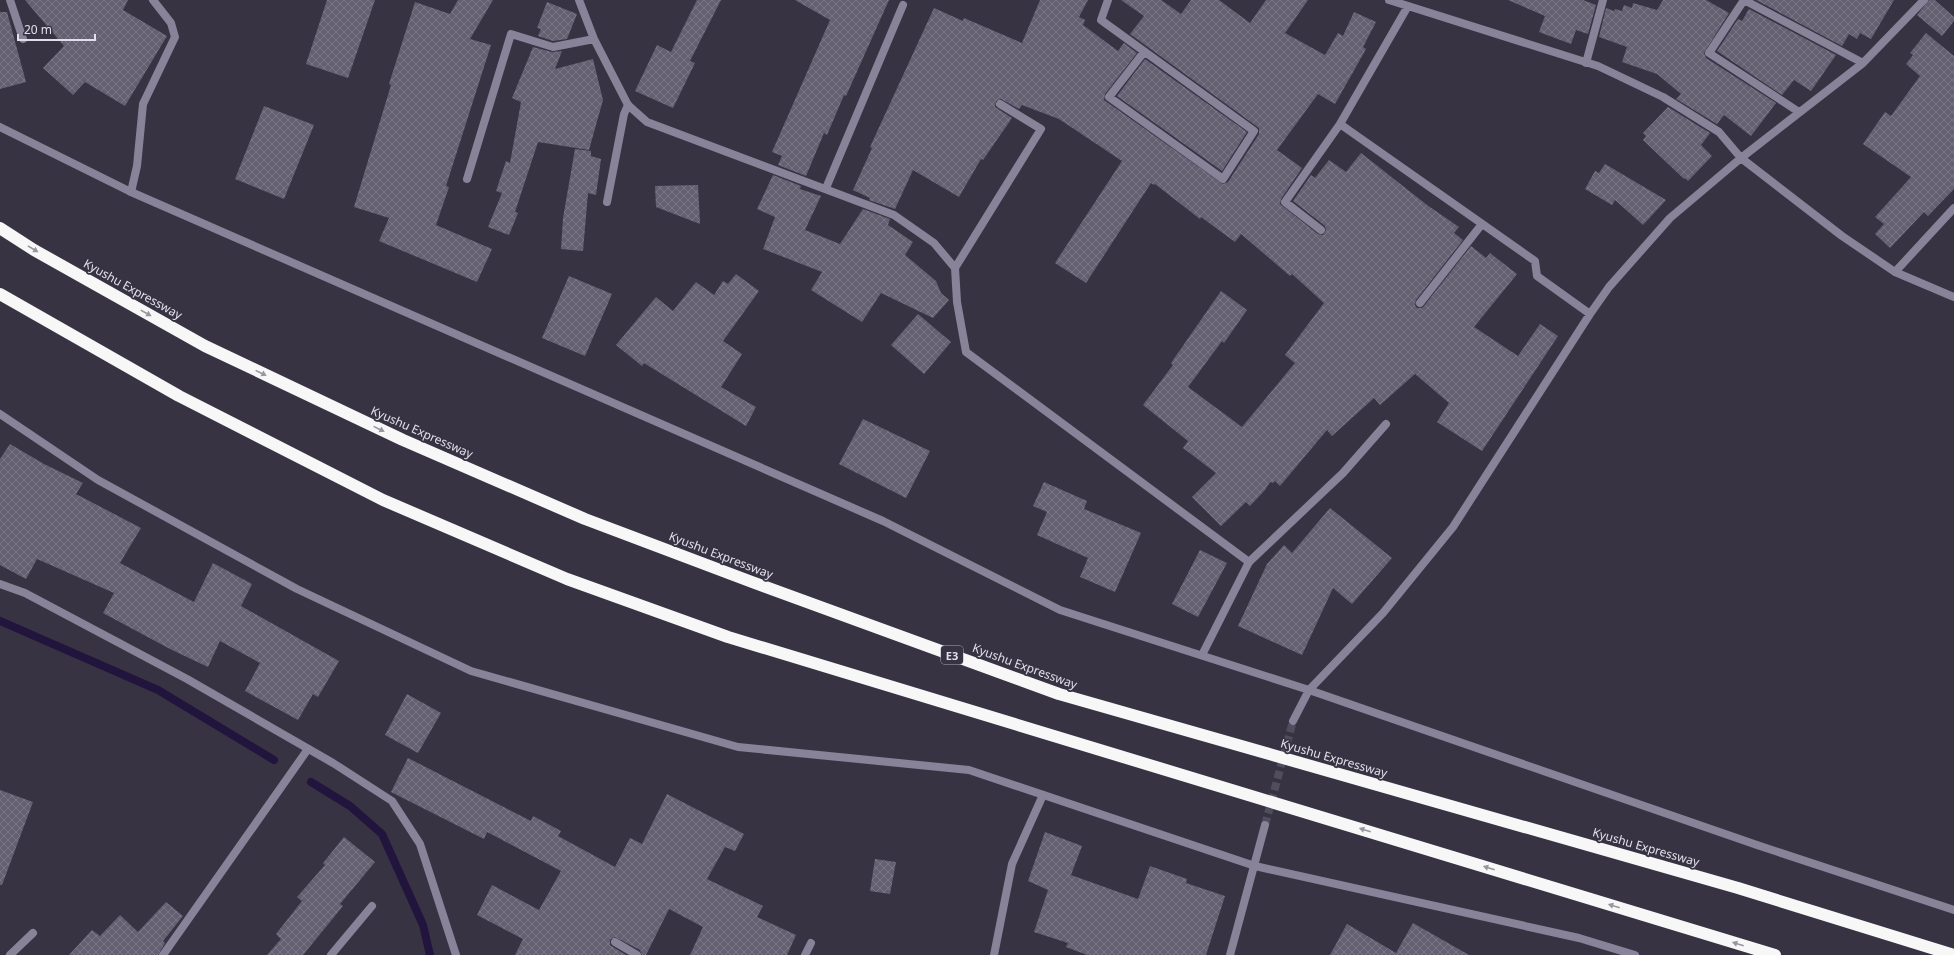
<svg xmlns="http://www.w3.org/2000/svg" width="1954" height="955" font-family="'Noto Sans',sans-serif">
<style>
.lines{fill:none;stroke-linecap:round;stroke-linejoin:round}
.stream{stroke:#22153d;stroke-width:8}
.building{fill:url(#building-cross-hatch)}
.minor-tunnel{stroke:#504d5c;stroke-width:8;stroke-dasharray:8 4;stroke-linecap:butt}
.service{stroke:#888399;stroke-width:8}
.minor{stroke:#888399;stroke-width:8}
.tertiary{stroke:#888399;stroke-width:8}
.motorway{stroke:#f7f7f7;stroke-width:12}
.oneway{fill:#97959d}
.labels{text-anchor:middle;dominant-baseline:central;stroke-width:3.5;stroke-linejoin:round;paint-order:stroke}
.shield{fill:#373343;stroke:#aeabb7;stroke-width:1}
.shield-label{font-size:11px;font-weight:bold;fill:#e1dfe9}
.street-label{font-size:12px;fill:#e1dfe9;stroke:#373343}
</style>
<defs>
<pattern id="building-cross-hatch" width="8" height="8" patternUnits="userSpaceOnUse"><rect width="8" height="8" fill="#646072"/><path d="M0 0l8 8M0 8l8-8" fill="none" stroke="#7a7686"/></pattern>
</defs>
<rect width="100%" height="100%" fill="#373343"/>
<g class="lines">
<path class="stream" d="M 0,621 L 158,690 L 274,760
M 311,782 L 350,806 L 382,834 L 423,925 L 430,955"/>
</g>
<path class="building" d="M 25,0 L 128,0 L 123,10 L 167,36 L 125,106 L 85,82 L 73,95 L 43,68 L 64,46 Z
M 327,0 L 375,0 L 348,78 L 306,64 Z
M 458,0 L 493,0 L 470,39 L 491,45 L 446,186 L 449,187 L 436,225 L 492,249 L 477,282 L 379,241 L 389,218 L 354,207 L 391,85 L 389,84 L 415,2 L 450,14 Z
M 697,0 L 721,0 L 690,61 L 695,63 L 673,108 L 635,91 L 657,45 L 671,52 Z
M 795,0 L 889,0 L 846,96 L 844,95 L 827,135 L 824,133 L 806,176 L 778,165 L 782,156 L 772,152 L 830,20 Z
M 1040,0 L 1088,0 L 1079,17 L 1085,20 L 1083,25 L 1118,51 L 1124,43 L 1137,53 L 1105,94 L 1104,100 L 1223,184 L 1228,182 L 1259,134 L 1259,128 L 1130,34 L 1144,16 L 1121,0 L 1161,0 L 1181,14 L 1191,0 L 1219,0 L 1250,23 L 1266,0 L 1308,0 L 1285,33 L 1325,55 L 1338,33 L 1343,36 L 1354,12 L 1376,22 L 1363,47 L 1366,49 L 1335,104 L 1318,94 L 1277,150 L 1302,168 L 1281,199 L 1280,204 L 1318,234 L 1323,235 L 1326,230 L 1325,226 L 1293,201 L 1311,175 L 1315,178 L 1329,160 L 1346,172 L 1361,153 L 1427,205 L 1459,227 L 1454,233 L 1463,240 L 1416,300 L 1415,305 L 1417,308 L 1422,308 L 1424,306 L 1471,246 L 1486,258 L 1490,253 L 1517,274 L 1474,327 L 1518,356 L 1540,324 L 1558,336 L 1482,451 L 1437,422 L 1449,403 L 1415,374 L 1380,405 L 1374,398 L 1332,436 L 1327,430 L 1280,486 L 1275,481 L 1273,483 L 1270,482 L 1265,490 L 1250,506 L 1246,502 L 1221,526 L 1192,497 L 1216,473 L 1183,448 L 1188,441 L 1143,405 L 1173,365 L 1171,363 L 1221,291 L 1247,310 L 1224,343 L 1222,341 L 1188,387 L 1242,427 L 1295,363 L 1285,355 L 1324,303 L 1292,274 L 1290,276 L 1241,234 L 1235,242 L 1201,217 L 1200,219 L 1155,184 L 1154,185 L 1151,183 L 1086,283 L 1055,263 L 1122,161 L 1059,119 L 1022,105 L 1019,109 L 1001,99 L 996,101 L 995,107 L 1012,118 L 983,160 L 981,159 L 959,197 L 913,170 L 895,209 L 869,200 L 870,198 L 853,190 L 872,148 L 870,147 L 934,8 L 963,21 L 964,18 L 1022,43 Z
M 1508,0 L 1583,0 L 1596,5 L 1588,34 L 1576,30 L 1571,44 L 1539,32 L 1545,16 Z
M 1663,0 L 1706,0 L 1729,13 L 1704,53 L 1706,58 L 1776,103 L 1751,136 L 1724,115 L 1717,124 L 1676,99 L 1681,94 L 1657,74 L 1622,62 L 1627,47 L 1599,37 L 1606,8 L 1614,11 L 1615,9 L 1622,11 L 1624,5 L 1632,8 L 1633,3 L 1657,10 Z
M 1756,0 L 1894,0 L 1871,39 L 1860,33 L 1857,39 L 1849,34 L 1842,46 Z
M 1929,0 L 1935,0 L 1954,17 L 1954,21 L 1942,36 L 1917,15 Z
M 547,2 L 577,14 L 567,39 L 553,41 L 538,36 L 541,29 L 537,28 Z
M 1749,9 L 1836,55 L 1811,91 L 1794,80 L 1782,95 L 1717,51 L 1738,19 L 1742,21 Z
M 0,12 L 7,12 L 26,82 L 0,89 Z
M 1926,33 L 1954,56 L 1954,189 L 1928,216 L 1924,212 L 1890,248 L 1875,234 L 1884,224 L 1875,217 L 1911,177 L 1863,144 L 1885,112 L 1891,116 L 1920,76 L 1906,64 L 1913,55 L 1910,53 Z
M 533,47 L 552,52 L 562,51 L 555,69 L 593,59 L 603,100 L 589,150 L 538,142 L 515,212 L 518,213 L 509,235 L 488,227 L 502,193 L 496,191 L 506,161 L 510,163 L 521,102 L 512,98 Z
M 1145,59 L 1247,132 L 1222,171 L 1117,96 Z
M 264,106 L 314,125 L 284,199 L 235,179 Z
M 1668,107 L 1710,133 L 1701,145 L 1712,156 L 1688,181 L 1685,178 L 1684,179 L 1643,140 L 1646,136 L 1643,133 Z
M 575,149 L 591,151 L 591,156 L 601,159 L 596,195 L 588,193 L 583,251 L 561,249 L 563,218 Z
M 1605,164 L 1666,200 L 1643,225 L 1615,200 L 1612,205 L 1585,189 L 1595,171 L 1599,173 Z
M 773,175 L 801,186 L 800,189 L 821,196 L 805,230 L 840,244 L 863,209 L 890,219 L 888,225 L 913,242 L 905,255 L 936,281 L 941,293 L 949,300 L 933,318 L 881,293 L 862,322 L 811,290 L 822,272 L 763,249 L 775,217 L 757,209 Z
M 698,185 L 700,224 L 656,207 L 655,186 Z
M 736,274 L 759,291 L 723,341 L 742,354 L 721,387 L 756,407 L 746,426 L 644,363 L 642,366 L 616,345 L 656,297 L 673,311 L 696,282 L 714,295 L 723,281 L 728,284 Z
M 569,276 L 612,294 L 585,356 L 542,338 Z
M 918,314 L 951,342 L 924,374 L 891,345 Z
M 863,419 L 930,451 L 906,498 L 839,464 Z
M 10,444 L 44,464 L 83,483 L 76,494 L 141,528 L 120,563 L 194,602 L 213,563 L 252,584 L 241,606 L 339,661 L 318,697 L 313,694 L 298,720 L 245,691 L 260,663 L 220,641 L 208,667 L 170,649 L 103,613 L 114,593 L 37,559 L 26,579 L 0,565 L 0,459 Z
M 1044,482 L 1087,501 L 1084,509 L 1141,533 L 1115,592 L 1080,577 L 1088,558 L 1037,535 L 1047,512 L 1033,506 Z
M 1330,508 L 1392,558 L 1352,604 L 1333,588 L 1302,655 L 1238,626 L 1267,564 L 1284,545 L 1292,553 Z
M 1200,550 L 1227,563 L 1198,617 L 1172,604 Z
M 407,694 L 441,713 L 418,753 L 385,735 Z
M 408,758 L 531,821 L 533,816 L 561,831 L 558,836 L 615,867 L 630,838 L 642,844 L 667,794 L 744,834 L 735,851 L 725,847 L 707,879 L 763,906 L 757,917 L 796,935 L 787,955 L 690,955 L 703,927 L 669,909 L 646,955 L 642,955 L 640,950 L 615,937 L 610,940 L 610,945 L 626,955 L 515,955 L 523,939 L 477,915 L 492,885 L 539,910 L 561,871 L 487,832 L 484,839 L 391,792 Z
M 0,790 L 33,802 L 2,885 L 0,885 Z
M 1045,832 L 1082,846 L 1071,875 L 1138,899 L 1150,866 L 1187,879 L 1186,883 L 1225,896 L 1206,955 L 1087,955 L 1066,947 L 1068,943 L 1034,932 L 1048,890 L 1028,881 Z
M 344,837 L 375,862 L 340,904 L 343,906 L 303,955 L 267,955 L 281,939 L 276,934 L 302,901 L 297,897 L 325,865 L 323,863 Z
M 875,859 L 896,862 L 890,894 L 870,891 Z
M 166,902 L 183,916 L 163,941 L 165,943 L 158,955 L 69,955 L 92,930 L 100,936 L 120,915 L 138,932 Z
M 1413,923 L 1469,955 L 1330,955 L 1347,924 L 1396,953 Z"/>
<g class="lines">
<path class="minor-tunnel" d="M 1265,825 L 1293,721"/>
<path class="service" d="M 131,192 L 137,166 L 143,104 L 175,37 L 171,23 L 153,0
M 607,202 L 624,114 L 628,105
M 955,268 L 957,302 L 966,352 L 1249,562 L 1202,655
M 1309,690 L 1757,845 L 1954,910
M 163,955 L 308,749"/>
<path class="minor" d="M 10,0 L 23,39
M 579,0 L 594,39 L 628,105 L 647,122 L 894,215 L 934,243 L 955,268 L 1041,129 L 1000,104
M 1108,0 L 1101,20 L 1254,131 L 1223,179 L 1109,97 L 1144,52
M 1389,0 L 1598,66 L 1663,97 L 1719,132 L 1741,158 L 1842,236 L 1895,272 L 1954,297
M 1744,0 L 1709,53 L 1799,112
M 1744,0 L 1863,63
M 1586,63 L 1603,0
M 1340,124 L 1408,6
M 0,127 L 131,192 L 883,521 L 1060,610 L 1309,690
M 467,179 L 511,34 L 553,47 L 594,39
M 826,188 L 903,5
M 1321,230 L 1285,202 L 1340,124 L 1535,261 L 1537,276 L 1590,314
M 1895,272 L 1954,208
M 1420,303 L 1482,224
M 1249,562 L 1343,473 L 1386,424
M 0,584 L 25,593 L 187,679 L 333,763 L 392,801 L 420,844 L 456,955
M 1293,721 L 1309,690 L 1383,613 L 1453,527 L 1590,314 L 1609,287 L 1670,218 L 1741,158 L 1863,63 L 1924,0
M 615,942 L 637,955
M 10,955 L 33,933
M 331,955 L 372,906
M 805,955 L 811,943
M 994,955 L 1012,864 L 1043,795
M 1230,955 L 1265,825"/>
<path class="tertiary" d="M 0,414 L 98,480 L 297,589 L 471,671 L 738,747 L 969,770 L 1255,866 L 1579,938 L 1635,955"/>
<path class="motorway" d="M 0,228 L 34,250 L 205,346 L 403,440 L 585,519 L 752,582 L 1059,694 L 1738,888 L 1954,955
M 0,294 L 179,396 L 383,500 L 567,579 L 728,637 L 1775,955"/>
</g>
<defs><path id="oneway-solid" d="M-6-.8H1V-3.2L6.5 0L1 3.2V.8H-6Z"/></defs>
<g class="oneway">
<use href="#oneway-solid" transform="translate(33 249) rotate(31)"/>
<use href="#oneway-solid" transform="translate(146 313) rotate(29)"/>
<use href="#oneway-solid" transform="translate(261 373) rotate(26)"/>
<use href="#oneway-solid" transform="translate(379 429) rotate(26)"/>
<use href="#oneway-solid" transform="translate(1365 830) rotate(-163)"/>
<use href="#oneway-solid" transform="translate(1489 868) rotate(-163)"/>
<use href="#oneway-solid" transform="translate(1614 906) rotate(-163)"/>
<use href="#oneway-solid" transform="translate(1738 944) rotate(-163)"/>
</g>
<g class="labels">
<rect class="shield" x="941" y="646" width="22" height="18" rx="3"/>
<g class="shield-label">
<text x="952" y="655">E3</text>
</g>
<g class="street-label">
<text transform="translate(133 289) rotate(29)">Kyushu Expressway</text>
<text transform="translate(422 432) rotate(24)">Kyushu Expressway</text>
<text transform="translate(721 555) rotate(21)">Kyushu Expressway</text>
<text transform="translate(1025 666) rotate(20)">Kyushu Expressway</text>
<text transform="translate(1334 758) rotate(16)">Kyushu Expressway</text>
<text transform="translate(1646 847) rotate(16)">Kyushu Expressway</text>
</g>
</g>
<path d="M18 34v6h77v-6" fill="none" stroke="#e1dfe9" stroke-width="2"/>
<text x="24" y="34" font-size="12" fill="#e1dfe9" stroke="#373343" stroke-width="3" paint-order="stroke">20 m</text>
</svg>
